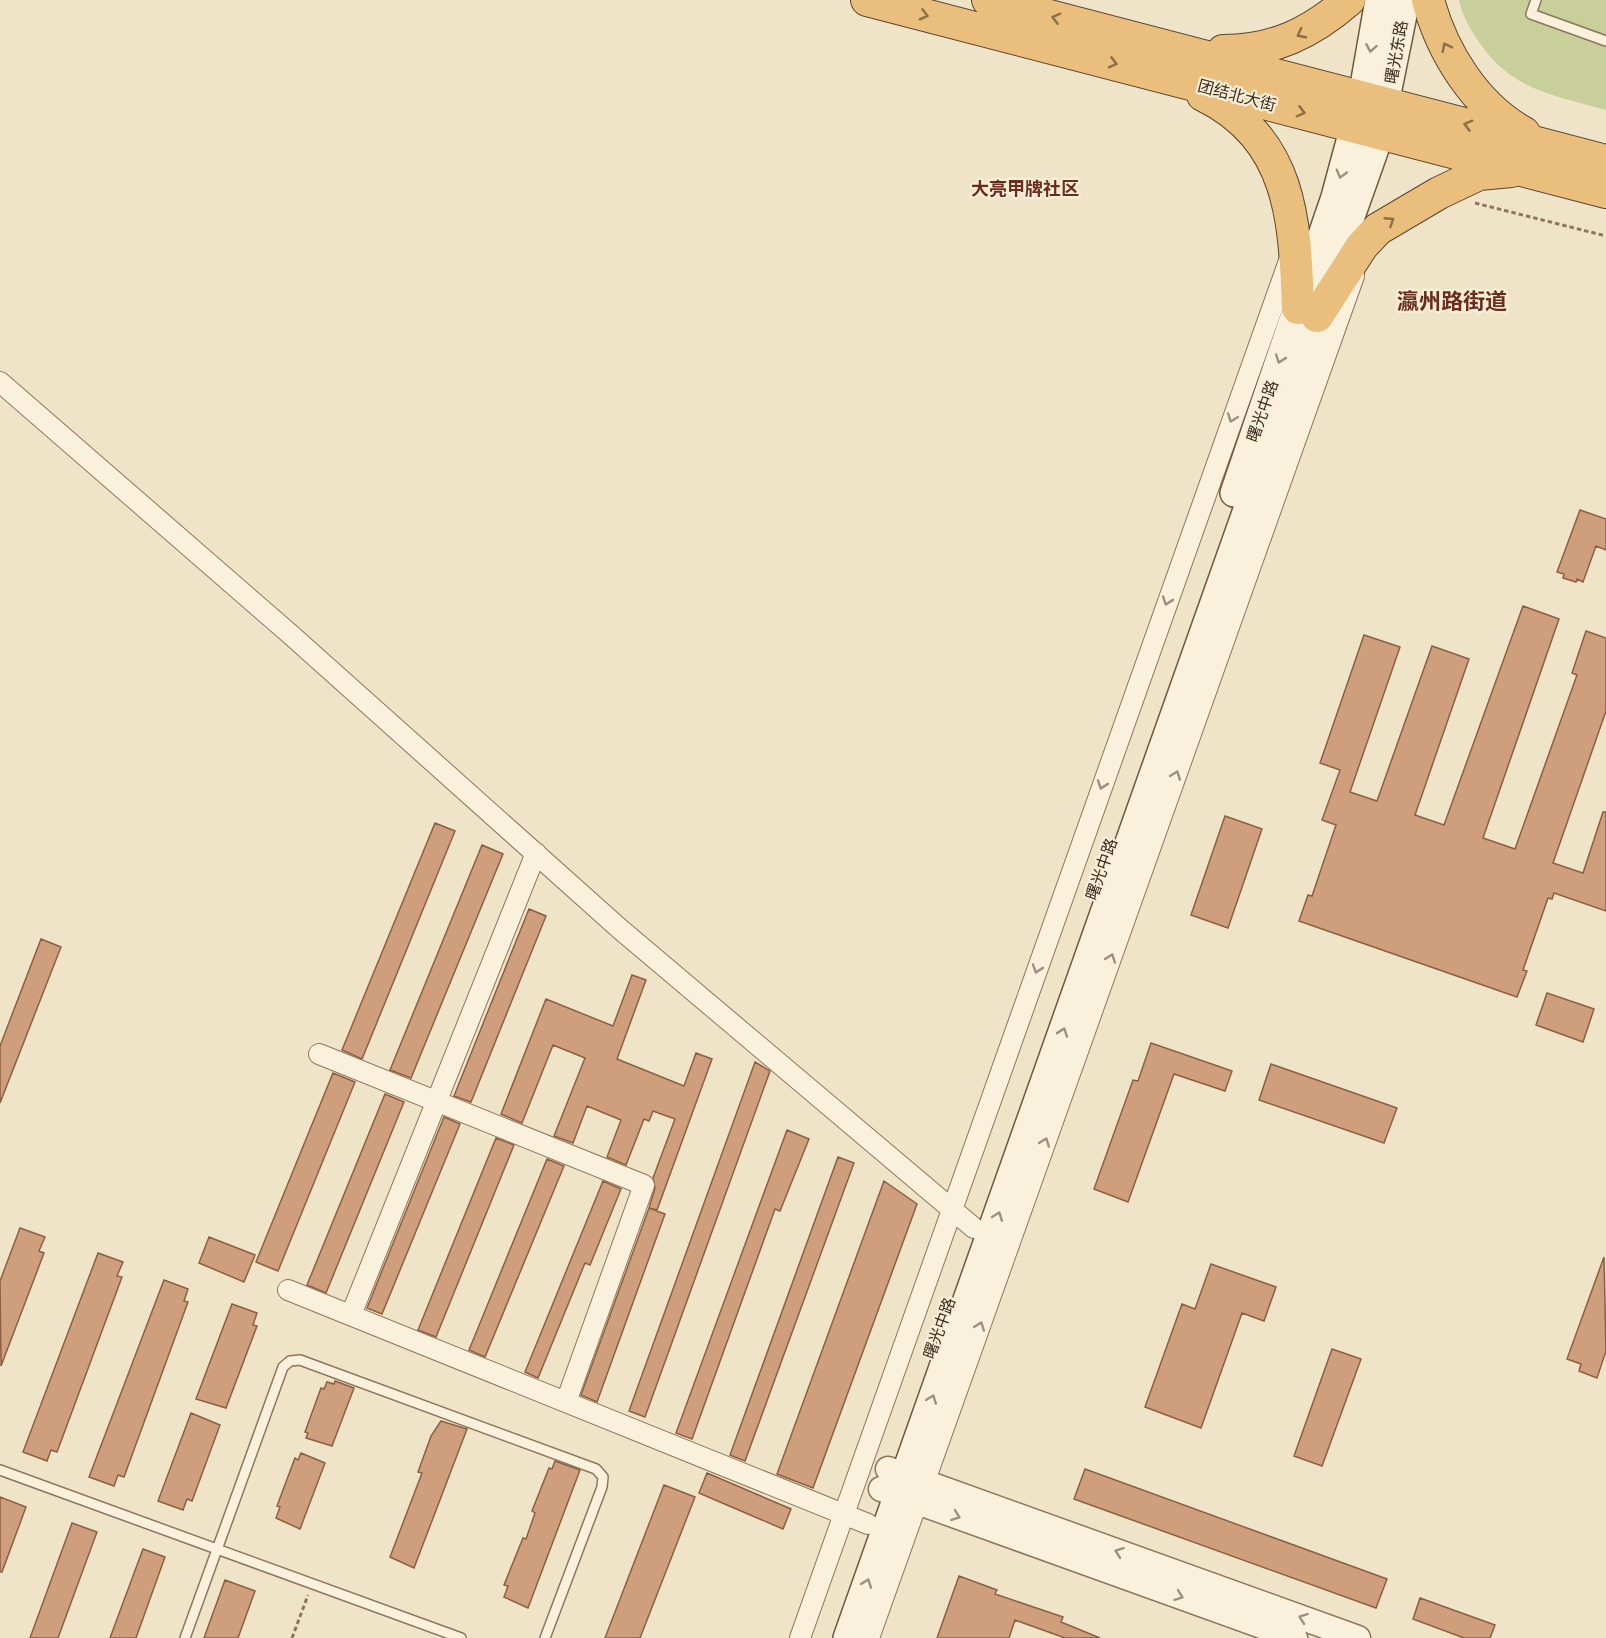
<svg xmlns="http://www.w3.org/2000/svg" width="1606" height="1638" font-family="'IBM Plex Serif','Noto Sans SC',serif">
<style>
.green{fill:#c9cf9b}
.building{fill:#cf9f7d;stroke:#8d5f41;stroke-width:1.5}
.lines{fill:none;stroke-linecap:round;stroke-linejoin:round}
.service-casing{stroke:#8d765c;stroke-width:12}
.minor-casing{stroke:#8d765c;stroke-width:22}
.tertiary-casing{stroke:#8d765c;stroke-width:27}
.secondary-casing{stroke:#6f573f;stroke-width:30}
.trunk-casing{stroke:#5b4430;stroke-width:34}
.path{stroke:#8d765c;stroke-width:3;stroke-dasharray:4.5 3;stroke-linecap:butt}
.service{stroke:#faf1dc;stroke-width:9}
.minor{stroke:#faf1dc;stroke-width:20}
.tertiary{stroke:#faf1dc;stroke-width:24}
.secondary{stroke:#faf1dc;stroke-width:27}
.trunk{stroke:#eabe7c;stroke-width:32}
.oneway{stroke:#8b6f49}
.oneway2{stroke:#9c907e}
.labels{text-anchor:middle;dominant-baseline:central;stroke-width:4.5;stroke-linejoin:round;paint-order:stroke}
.street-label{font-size:16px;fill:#3d2e20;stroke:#f7eed8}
.neighbourhood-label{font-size:18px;font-weight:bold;fill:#6b2e1e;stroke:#f7eed8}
.district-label{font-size:22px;font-weight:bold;fill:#6b2e1e;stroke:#f7eed8}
</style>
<rect width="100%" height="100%" fill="#f0e4c8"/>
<path class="green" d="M 1459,0 L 1606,0 L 1606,110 C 1554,95 1511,90 1479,42 C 1470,29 1462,15 1459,0 Z"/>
<path class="building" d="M 1580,510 L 1606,519 L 1606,550 L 1596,546 L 1583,582 L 1577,579 L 1576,582 L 1563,578 L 1564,574 L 1557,572 Z
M 1523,606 L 1559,619 L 1483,838 L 1515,849 L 1577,675 L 1572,673 L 1586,631 L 1606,638 L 1606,711 L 1553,863 L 1583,873 L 1603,812 L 1606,812 L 1606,911 L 1554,893 L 1552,899 L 1548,898 L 1523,970 L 1527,971 L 1517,997 L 1299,921 L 1308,895 L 1312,896 L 1336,825 L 1322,820 L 1340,770 L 1320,763 L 1364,635 L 1400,647 L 1350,792 L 1377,801 L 1432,646 L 1469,659 L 1415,815 L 1444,825 Z
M 1225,816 L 1262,829 L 1228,928 L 1191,915 Z
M 435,823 L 455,831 L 362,1059 L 342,1050 Z
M 482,845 L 503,854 L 411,1078 L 390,1070 Z
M 529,909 L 546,916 L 471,1102 L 454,1096 Z
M 41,939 L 61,947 L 0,1103 L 0,1046 Z
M 632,975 L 646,980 L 617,1059 L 684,1086 L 696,1053 L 712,1059 L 657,1210 L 649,1208 L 655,1188 L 653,1178 L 675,1119 L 653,1111 L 649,1121 L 644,1119 L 626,1165 L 607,1157 L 621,1120 L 587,1106 L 573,1143 L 554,1136 L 585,1058 L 553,1045 L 522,1123 L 501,1114 L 546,999 L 613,1026 Z
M 1547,993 L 1594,1009 L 1583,1042 L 1536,1025 Z
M 1151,1043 L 1232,1071 L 1225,1091 L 1174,1074 L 1128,1202 L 1094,1189 L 1133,1080 L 1138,1081 Z
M 755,1062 L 770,1071 L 645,1417 L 629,1411 Z
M 1271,1064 L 1397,1108 L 1384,1143 L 1259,1100 Z
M 333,1073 L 355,1082 L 278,1271 L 256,1262 Z
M 385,1094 L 404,1102 L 326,1293 L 307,1285 Z
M 444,1117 L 460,1124 L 382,1314 L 367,1308 Z
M 787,1130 L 809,1139 L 780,1211 L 775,1209 L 692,1439 L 676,1433 Z
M 496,1138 L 514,1145 L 436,1337 L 418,1330 Z
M 838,1157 L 854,1163 L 745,1461 L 730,1455 Z
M 547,1159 L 564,1166 L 485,1357 L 469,1350 Z
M 603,1181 L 621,1189 L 590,1265 L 585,1263 L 538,1378 L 525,1372 Z
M 884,1181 L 917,1204 L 813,1488 L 777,1474 Z
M 649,1208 L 665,1214 L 597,1402 L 581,1395 Z
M 20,1228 L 45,1237 L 39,1251 L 44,1253 L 1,1366 L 0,1281 Z
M 209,1237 L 255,1255 L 244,1282 L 199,1263 Z
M 98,1253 L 123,1262 L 117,1276 L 122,1277 L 57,1452 L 51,1450 L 47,1461 L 23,1452 Z
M 1604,1257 L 1606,1351 L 1597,1378 L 1579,1371 L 1581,1364 L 1567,1359 Z
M 1211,1264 L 1276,1287 L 1264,1321 L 1242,1313 L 1201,1428 L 1145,1407 L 1182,1304 L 1195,1309 Z
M 164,1280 L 188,1289 L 184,1301 L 188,1302 L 124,1477 L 118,1475 L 114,1486 L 89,1477 Z
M 232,1304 L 257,1313 L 253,1325 L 257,1326 L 226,1408 L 196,1399 Z
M 1332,1349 L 1361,1359 L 1322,1466 L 1294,1456 Z
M 335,1381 L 354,1388 L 332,1446 L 306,1438 L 308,1433 L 305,1432 L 321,1388 L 324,1389 L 327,1382 L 334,1384 Z
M 191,1413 L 220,1425 L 192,1501 L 187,1499 L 183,1510 L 158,1501 Z
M 441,1421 L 467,1429 L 414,1568 L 390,1557 L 422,1473 L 418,1472 L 431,1436 Z
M 301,1453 L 325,1463 L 300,1529 L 276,1518 L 280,1507 L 277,1506 L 295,1458 L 298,1460 Z
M 555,1461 L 580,1470 L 528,1608 L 504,1597 L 508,1586 L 504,1585 L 523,1538 L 526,1539 L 535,1513 L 532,1511 L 549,1468 L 552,1469 Z
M 1085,1469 L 1387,1579 L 1376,1608 L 1074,1499 Z
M 707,1473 L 791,1509 L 783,1529 L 699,1493 Z
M 664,1485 L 695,1497 L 640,1638 L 605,1638 Z
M 0,1497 L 26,1507 L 2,1572 L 0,1572 Z
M 72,1523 L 97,1532 L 58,1638 L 30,1638 Z
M 143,1549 L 165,1557 L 136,1638 L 110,1638 Z
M 959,1576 L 997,1590 L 995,1594 L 1063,1617 L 1061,1622 L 1100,1638 L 1065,1638 L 1015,1620 L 1009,1638 L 937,1638 Z
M 225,1580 L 255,1591 L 238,1638 L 204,1638 Z
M 1420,1598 L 1495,1625 L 1490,1638 L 1464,1638 L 1413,1619 Z"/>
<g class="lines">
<g class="service-casing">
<path id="service" d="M 1536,0 L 1531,14 L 1606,41
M 0,1470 L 461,1638
M 185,1638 L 283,1367 L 290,1361 L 300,1360 L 596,1469 L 603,1477 L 602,1487 L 545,1638"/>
</g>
<g class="minor-casing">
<path id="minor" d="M 0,382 L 290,634 L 620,929 L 974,1228
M 319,1054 L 644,1185 L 566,1402
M 288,1290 L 868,1524
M 351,1315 L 536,853
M 800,1638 L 1290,258
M 869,1638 L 1354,276"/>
</g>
<g class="tertiary-casing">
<path id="tertiary" d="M 888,1469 L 1358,1638
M 881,1489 L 1295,1638"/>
</g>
<g class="secondary-casing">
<path id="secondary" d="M 1234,493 L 1335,197 L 1362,97 L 1379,0
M 847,1638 L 1377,143 L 1406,0"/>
</g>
<g class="trunk-casing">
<path id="trunk" d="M 867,0 L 1606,192
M 988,0 L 1606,161
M 1428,0 C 1442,52 1475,106 1524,133
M 1223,51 C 1274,51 1311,33 1349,0
M 1203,95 C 1292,139 1295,220 1298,308
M 1317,316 L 1362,246 L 1378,229 L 1439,193 L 1479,174 L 1511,171"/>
</g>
<path class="path" d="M 1475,203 L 1606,236
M 292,1638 L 308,1595"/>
<use href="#service" class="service"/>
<use href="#minor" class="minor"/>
<use href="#tertiary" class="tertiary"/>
<use href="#secondary" class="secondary"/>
<use href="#trunk" class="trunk"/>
</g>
<defs><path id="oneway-chevron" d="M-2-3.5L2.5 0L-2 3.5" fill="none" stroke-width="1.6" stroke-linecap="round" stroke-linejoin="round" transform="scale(1.5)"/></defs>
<g class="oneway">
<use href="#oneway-chevron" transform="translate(924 15) rotate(14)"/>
<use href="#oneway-chevron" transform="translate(1056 18) rotate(-166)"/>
<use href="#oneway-chevron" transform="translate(1301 34) rotate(152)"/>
<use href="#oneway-chevron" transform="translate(1446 47) rotate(-117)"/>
<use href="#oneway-chevron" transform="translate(1113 63) rotate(14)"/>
<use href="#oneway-chevron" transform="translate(1301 112) rotate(15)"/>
<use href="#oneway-chevron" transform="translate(1468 125) rotate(-165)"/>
<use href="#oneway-chevron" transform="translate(1390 221) rotate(-33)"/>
</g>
<g class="oneway2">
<use href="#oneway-chevron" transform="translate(1371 48) rotate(100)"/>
<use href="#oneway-chevron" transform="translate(1341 174) rotate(106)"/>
<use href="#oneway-chevron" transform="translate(1280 359) rotate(109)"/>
<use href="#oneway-chevron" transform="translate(1232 418) rotate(110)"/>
<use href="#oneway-chevron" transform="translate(1167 601) rotate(109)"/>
<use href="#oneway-chevron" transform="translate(1176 775) rotate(-70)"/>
<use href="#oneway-chevron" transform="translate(1102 785) rotate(109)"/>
<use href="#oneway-chevron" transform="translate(1111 958) rotate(-70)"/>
<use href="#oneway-chevron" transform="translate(1037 969) rotate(109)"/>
<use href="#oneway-chevron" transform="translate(1063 1032) rotate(-71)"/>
<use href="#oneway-chevron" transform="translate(1045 1142) rotate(-70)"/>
<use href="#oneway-chevron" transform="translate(998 1216) rotate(-70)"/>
<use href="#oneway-chevron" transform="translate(980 1326) rotate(-70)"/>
<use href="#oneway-chevron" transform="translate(932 1399) rotate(-70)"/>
<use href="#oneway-chevron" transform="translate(956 1516) rotate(20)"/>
<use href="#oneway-chevron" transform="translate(1119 1552) rotate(-160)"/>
<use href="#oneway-chevron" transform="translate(867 1583) rotate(-70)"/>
<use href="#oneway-chevron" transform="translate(1179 1596) rotate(20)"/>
<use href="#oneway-chevron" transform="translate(1303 1618) rotate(-160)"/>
</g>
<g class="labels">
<g class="street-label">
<text transform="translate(1396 52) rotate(-80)">曙光东路</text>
<text transform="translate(1237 95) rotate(15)">团结北大街</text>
<text transform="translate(1262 411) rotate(-71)">曙光中路</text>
<text transform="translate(1101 869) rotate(-71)">曙光中路</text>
<text transform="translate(939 1328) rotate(-70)">曙光中路</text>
</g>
<g class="neighbourhood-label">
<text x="1025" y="188">大亮甲牌社区</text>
</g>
<g class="district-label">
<text x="1452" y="300">瀛州路街道</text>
</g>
</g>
</svg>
